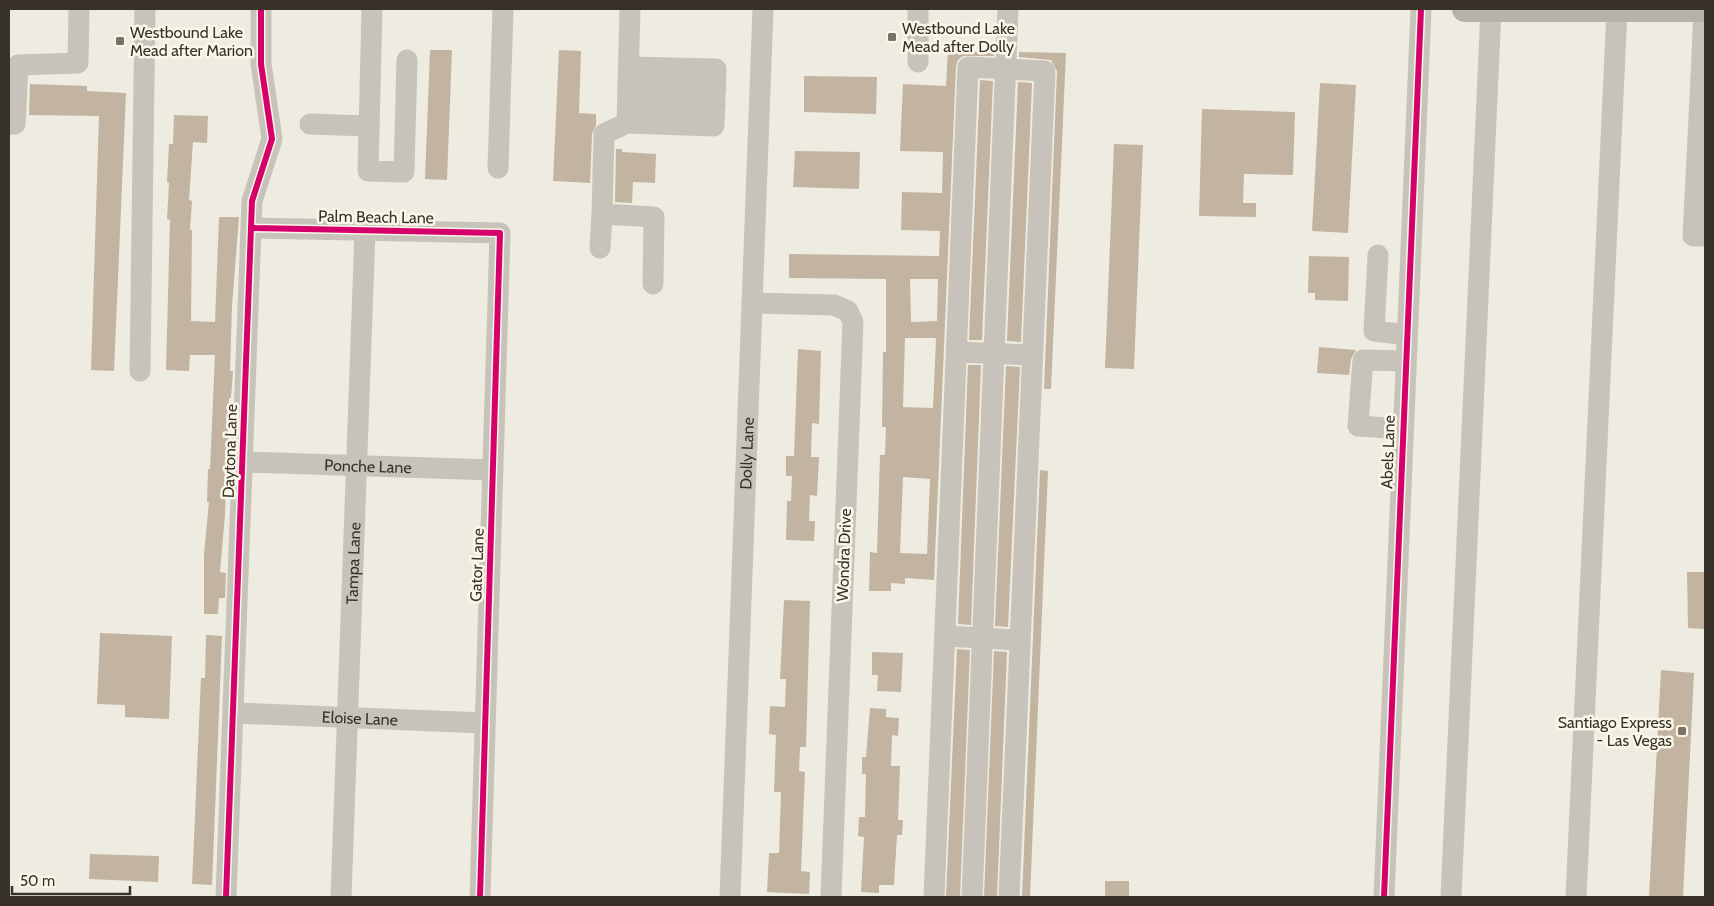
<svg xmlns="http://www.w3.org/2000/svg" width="1714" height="906" font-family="Cabin,sans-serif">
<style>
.building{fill:#c3b4a2;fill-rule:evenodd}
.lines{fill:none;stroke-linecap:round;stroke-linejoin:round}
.minor{stroke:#c7c3ba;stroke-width:21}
.major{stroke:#b6b2a9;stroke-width:26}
.cycleway-casing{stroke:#fbf7e8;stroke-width:9}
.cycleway{stroke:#d6006c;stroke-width:6}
.poi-dot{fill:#787269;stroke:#fbf7e8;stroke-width:2}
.labels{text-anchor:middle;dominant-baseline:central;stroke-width:5;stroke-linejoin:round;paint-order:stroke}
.poi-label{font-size:16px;fill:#383128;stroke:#fbf7e8;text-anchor:start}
.street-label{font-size:16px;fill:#383128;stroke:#fbf7e8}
</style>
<rect width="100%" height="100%" fill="#eeece1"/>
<path class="building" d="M 430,50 L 452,50 L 447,180 L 425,179 Z
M 559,50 L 581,51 L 579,113 L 596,114 L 596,125 L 592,134 L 590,183 L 553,181 Z
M 948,50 L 994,53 L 994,56 L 963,56 L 958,60 L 956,66 L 934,580 L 905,578 L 905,584 L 891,583 L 891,591 L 869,591 L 870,552 L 877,553 L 880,455 L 885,455 L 886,427 L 882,427 L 883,352 L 886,352 L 886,279 L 789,278 L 789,254 L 939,256 L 940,231 L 901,230 L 902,192 L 942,193 L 943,152 L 900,151 L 903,84 L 946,86 ZM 910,279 L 938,279 L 937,321 L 911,322 ZM 905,338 L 936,338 L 933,408 L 903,407 ZM 903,477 L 930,479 L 927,554 L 900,553 Z
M 1019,52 L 1066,53 L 1051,389 L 1044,389 L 1057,71 L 1051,60 L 1019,57 Z
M 804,76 L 877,77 L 876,114 L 804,112 Z
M 980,80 L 993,81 L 982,340 L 969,340 Z
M 1018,82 L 1032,83 L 1021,342 L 1007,341 Z
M 1320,83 L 1356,85 L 1348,233 L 1312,231 Z
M 30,84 L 87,86 L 87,91 L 126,93 L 114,371 L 91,370 L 99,116 L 29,115 Z
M 1202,109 L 1295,112 L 1293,175 L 1244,174 L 1243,203 L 1256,203 L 1256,217 L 1199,216 Z
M 174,115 L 208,116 L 207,143 L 193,142 L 189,200 L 192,201 L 190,230 L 192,230 L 191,321 L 215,322 L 219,217 L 239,217 L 232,306 L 230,371 L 233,371 L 231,398 L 229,398 L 225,515 L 220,572 L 226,573 L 225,598 L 219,598 L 218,614 L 204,614 L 204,554 L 209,502 L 207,502 L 208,469 L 210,469 L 215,355 L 190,355 L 189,371 L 166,370 L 170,220 L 167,219 L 169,183 L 167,182 L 169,144 L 173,144 Z
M 1114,144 L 1143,145 L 1134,369 L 1105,368 Z
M 616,149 L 622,149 L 622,152 L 656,154 L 655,183 L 633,182 L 632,203 L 615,202 Z
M 795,151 L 860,152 L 859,189 L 793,187 Z
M 1309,256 L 1349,257 L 1348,301 L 1315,300 L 1315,293 L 1308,293 Z
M 1319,347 L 1356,350 L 1351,359 L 1349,375 L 1317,373 Z
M 798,349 L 821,351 L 819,424 L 812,423 L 811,457 L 819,457 L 817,496 L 810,495 L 809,521 L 815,521 L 814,541 L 786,540 L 787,501 L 791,501 L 792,476 L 786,476 L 786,456 L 794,456 Z
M 968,365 L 981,365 L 971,625 L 958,624 Z
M 1006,366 L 1020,367 L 1008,627 L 995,626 Z
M 1040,470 L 1048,471 L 1030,897 L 1022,897 Z
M 1687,572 L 1705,572 L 1705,629 L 1688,628 Z
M 784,600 L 810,601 L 806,747 L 800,747 L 799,771 L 805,772 L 801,871 L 810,872 L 809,894 L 767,892 L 769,853 L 779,853 L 781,792 L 774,792 L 776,735 L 769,734 L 770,706 L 785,707 L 786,679 L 780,679 Z
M 100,633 L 172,636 L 169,719 L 125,717 L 125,705 L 97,704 Z
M 206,635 L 222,636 L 212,885 L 192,884 L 201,678 L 205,678 Z
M 957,649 L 970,650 L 960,897 L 946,897 Z
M 994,651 L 1007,652 L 997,897 L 984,897 Z
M 872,652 L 903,653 L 901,692 L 877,691 L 878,675 L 872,675 Z
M 1661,670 L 1694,673 L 1683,897 L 1649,897 Z
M 870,708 L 886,709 L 886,717 L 899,718 L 898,736 L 892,735 L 891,766 L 900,766 L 898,820 L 903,820 L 902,835 L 897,835 L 894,885 L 879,885 L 879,893 L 861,892 L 864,837 L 858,836 L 859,817 L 865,817 L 866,774 L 862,774 L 862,757 L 866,757 Z
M 90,854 L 159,856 L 158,882 L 89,879 Z
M 1105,881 L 1129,881 L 1129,897 L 1105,897 Z"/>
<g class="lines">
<g class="minor">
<path d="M 372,9 L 368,171 L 404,172 L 407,60"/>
<path d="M 918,9 L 918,62"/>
<path d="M 629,67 L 716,69 L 714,126 L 627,123 L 630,9"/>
<path d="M 1701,78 L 1704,9"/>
<path d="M 1705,78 L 1701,78 L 1693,236 L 1705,236"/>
<path d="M 628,86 L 716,88"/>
<path d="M 628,102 L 715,107"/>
<path d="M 627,123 L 604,134 L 602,214 L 654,217 L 653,284"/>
<path d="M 9,124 L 15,124 L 18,65 L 78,63 L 79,9"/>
<path d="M 310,124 L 368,126"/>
<path d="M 498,168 L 503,9"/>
<path d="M 252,228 L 500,233 L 480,897"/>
<path d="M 600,248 L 602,214"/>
<path d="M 1378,255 L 1374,331 L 1407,335"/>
<path d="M 752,303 L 834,305 L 848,311 L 853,322 L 831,897"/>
<path d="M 957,352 L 1032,355"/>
<path d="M 140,371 L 145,9"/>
<path d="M 1403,429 L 1358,426 L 1363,360 L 1406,361"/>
<path id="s1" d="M 243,462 L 493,470"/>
<path d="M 945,636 L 1020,640"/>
<path id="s2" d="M 234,713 L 485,723"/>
<path d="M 226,897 L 252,201 L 272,139 L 261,64 L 261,9"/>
<path id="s3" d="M 341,897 L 365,231"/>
<path id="s4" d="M 730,897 L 763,9"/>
<path d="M 934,897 L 968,67 L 1045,71 L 1009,897"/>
<path d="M 972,897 L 1008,9"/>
<path d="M 1384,897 L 1421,9"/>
<path d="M 1451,897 L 1491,9"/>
<path d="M 1576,897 L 1617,10"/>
</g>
<path class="major" d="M 1465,9 L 1704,9"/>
<g class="cycleway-casing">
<path id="cycleway" d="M 252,228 L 500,233 L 480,897
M 226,897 L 252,201 L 272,139 L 261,64 L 261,9
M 1384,897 L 1421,9"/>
</g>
<use href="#cycleway" class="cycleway"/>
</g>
<g class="poi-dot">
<rect x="887" y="32" width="10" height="10" rx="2.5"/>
<rect x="115" y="36" width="10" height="10" rx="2.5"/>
<rect x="1677" y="726" width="10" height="10" rx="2.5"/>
</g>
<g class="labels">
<g class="poi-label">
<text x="902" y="28">Westbound Lake<tspan x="902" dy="18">Mead after Dolly</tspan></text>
<text x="130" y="32">Westbound Lake<tspan x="130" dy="18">Mead after Marion</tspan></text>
<text x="1672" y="722" text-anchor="end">Santiago Express<tspan x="1672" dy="18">- Las Vegas</tspan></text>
</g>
<g class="street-label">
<text transform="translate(376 217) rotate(1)">Palm Beach Lane</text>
<text transform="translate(230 451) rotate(-88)">Daytona Lane</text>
<text transform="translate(1388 452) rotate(-88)">Abels Lane</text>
<text stroke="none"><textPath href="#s4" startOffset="444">Dolly Lane</textPath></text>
<text stroke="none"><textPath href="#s1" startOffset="125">Ponche Lane</textPath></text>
<text transform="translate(844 555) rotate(-88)">Wondra Drive</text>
<text stroke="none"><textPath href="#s3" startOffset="334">Tampa Lane</textPath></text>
<text transform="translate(477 565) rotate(-88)">Gator Lane</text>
<text stroke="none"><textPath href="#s2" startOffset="126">Eloise Lane</textPath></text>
</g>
</g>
<rect width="1714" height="906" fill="none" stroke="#383128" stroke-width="20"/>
<path d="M12 886v8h118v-8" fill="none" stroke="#383128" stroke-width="2.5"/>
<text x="20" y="886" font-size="15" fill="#383128" stroke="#fbf7e8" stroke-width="4" paint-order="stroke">50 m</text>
</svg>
